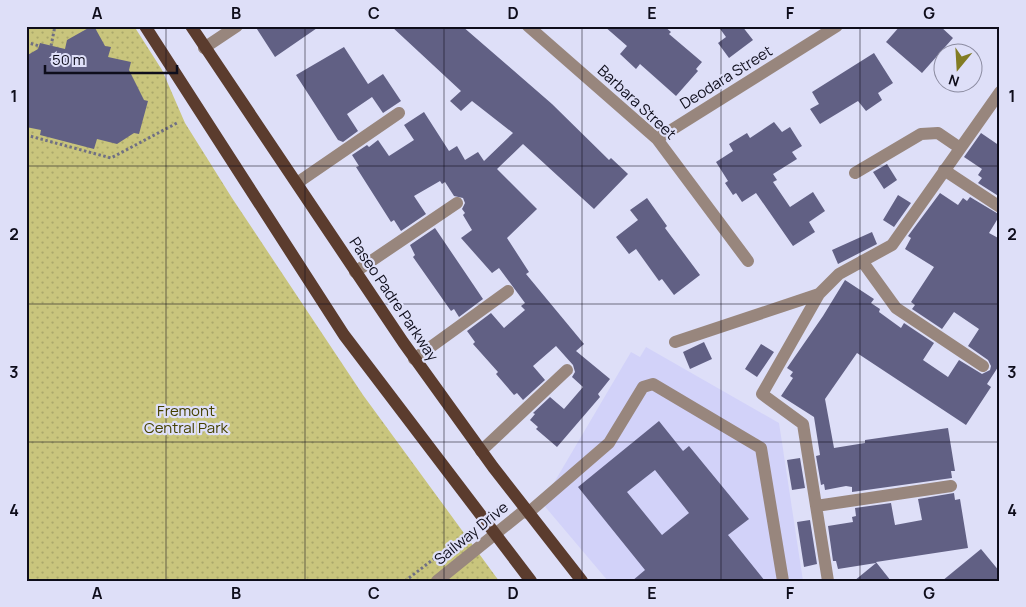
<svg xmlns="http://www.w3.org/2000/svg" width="1026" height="607" font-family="Manrope,sans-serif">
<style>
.built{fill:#d2d2f9}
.park{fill:url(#park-dots)}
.building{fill:#616084;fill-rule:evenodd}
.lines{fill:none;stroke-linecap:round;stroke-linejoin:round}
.path{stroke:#707084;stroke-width:3;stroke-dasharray:2.5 2.5;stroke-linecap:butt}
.minor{stroke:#98867d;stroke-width:12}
.major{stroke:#5b3c2e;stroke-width:12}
.grid{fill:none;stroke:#0e0d1b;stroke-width:1;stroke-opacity:0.55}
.labels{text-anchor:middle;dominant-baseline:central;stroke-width:4.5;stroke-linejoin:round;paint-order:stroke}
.street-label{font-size:15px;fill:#0e0d1b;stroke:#dedff8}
.park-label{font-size:15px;fill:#454100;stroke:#dedff8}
.neatline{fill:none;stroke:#0e0d1b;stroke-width:2}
.grid-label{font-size:16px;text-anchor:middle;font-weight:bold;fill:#0e0d1b}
</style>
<defs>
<pattern id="park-dots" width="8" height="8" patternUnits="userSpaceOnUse" patternTransform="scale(1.25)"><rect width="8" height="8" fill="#c9c57d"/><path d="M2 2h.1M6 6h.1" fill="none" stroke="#aba86b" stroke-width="1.8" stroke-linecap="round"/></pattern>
</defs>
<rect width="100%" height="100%" fill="#dedff8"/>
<path class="built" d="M 646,347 L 779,423 L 803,581 L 608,581 L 542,503 L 631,352 L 640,357 Z"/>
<path class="park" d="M 26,26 L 134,26 L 162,70 L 185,123 L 232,198 L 363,395 L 499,581 L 26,581 Z"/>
<path class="building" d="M 92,26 L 94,26 L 105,46 L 111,47 L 108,57 L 131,62 L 129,70 L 144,100 L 148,101 L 139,134 L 134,133 L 117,144 L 97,139 L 94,149 L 40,135 L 41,130 L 26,127 L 26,56 L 38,49 L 40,43 L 65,49 L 67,40 Z
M 255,26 L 320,26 L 275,57 Z
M 391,26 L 462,26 L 552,104 L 609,160 L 611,158 L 628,174 L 594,209 L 523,144 L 497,169 L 537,209 L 507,238 L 529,272 L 526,274 L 584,344 L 576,351 L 610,379 L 598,394 L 600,397 L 557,447 L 536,429 L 538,427 L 530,420 L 535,414 L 533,413 L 550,397 L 564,409 L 583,387 L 572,377 L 575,372 L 573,365 L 556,346 L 533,366 L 545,380 L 523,400 L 517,393 L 514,395 L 496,374 L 498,372 L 473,344 L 475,342 L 467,331 L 491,313 L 504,328 L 525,310 L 521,306 L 525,303 L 499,268 L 492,273 L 461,238 L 472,230 L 463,215 L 465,213 L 462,209 L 465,203 L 463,198 L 454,196 L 445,182 L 442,184 L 440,181 L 414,196 L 426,214 L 401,231 L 394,220 L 391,222 L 356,167 L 359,166 L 352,155 L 367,145 L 369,147 L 378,140 L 389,156 L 414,140 L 404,125 L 424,112 L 449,151 L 457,146 L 465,160 L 478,152 L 484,161 L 513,133 L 472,101 L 461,111 L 450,101 L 461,91 Z
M 604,26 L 664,26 L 671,32 L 669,34 L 702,62 L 696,69 L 698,71 L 676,96 L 640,64 L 636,69 L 620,54 L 627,46 Z
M 718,26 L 742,26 L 753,40 L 729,58 L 718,43 L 726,37 Z
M 900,26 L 940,26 L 953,38 L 922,73 L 886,42 Z
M 344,47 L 368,84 L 383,74 L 401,101 L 383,113 L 372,97 L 347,114 L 358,131 L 343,142 L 338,140 L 296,75 Z
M 874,53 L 893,83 L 878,93 L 882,100 L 866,111 L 858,101 L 820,124 L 810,109 L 819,104 L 812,92 Z
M 774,122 L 782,132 L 790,127 L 802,146 L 792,152 L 797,159 L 773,174 L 777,180 L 773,182 L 790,207 L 813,192 L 825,211 L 809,222 L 815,232 L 793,246 L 756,193 L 742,202 L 736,193 L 733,195 L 725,183 L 728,181 L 716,162 L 733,151 L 729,144 L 747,133 L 750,138 Z
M 981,133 L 1000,146 L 1000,197 L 978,183 L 982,178 L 978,175 L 982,169 L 964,157 Z
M 887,164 L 897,180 L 884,189 L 873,172 Z
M 940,193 L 958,205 L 963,198 L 967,201 L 970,197 L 1000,215 L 989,233 L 1000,239 L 1000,364 L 987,384 L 991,387 L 966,425 L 857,353 L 825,399 L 834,448 L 865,443 L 865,440 L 948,428 L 955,471 L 951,471 L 952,478 L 852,492 L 852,487 L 846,486 L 825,490 L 824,484 L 821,485 L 816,456 L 820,455 L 814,417 L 781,396 L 793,378 L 790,376 L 793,372 L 787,368 L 823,316 L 845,280 L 874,299 L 871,303 L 880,309 L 879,312 L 901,328 L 904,323 L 934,343 L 923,360 L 948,377 L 959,360 L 982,374 L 990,370 L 991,366 L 988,360 L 968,346 L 979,329 L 954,312 L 942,329 L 912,309 L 915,305 L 911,302 L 934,267 L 905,249 L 911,238 L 908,236 Z
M 898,195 L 911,203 L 894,227 L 883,220 Z
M 647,198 L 667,226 L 665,228 L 700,275 L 674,295 L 662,279 L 659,281 L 636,249 L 629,254 L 616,237 L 638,220 L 630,210 Z
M 435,228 L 483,299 L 459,317 L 454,309 L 451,311 L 413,257 L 415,255 L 410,245 Z
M 872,232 L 877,244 L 838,264 L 832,250 Z
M 704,342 L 712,359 L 690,369 L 683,352 Z
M 761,344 L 774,352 L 757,377 L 745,369 Z
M 659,421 L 683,451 L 689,446 L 749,519 L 728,535 L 765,581 L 632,581 L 645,570 L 578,487 ZM 655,470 L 689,513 L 662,535 L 627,492 Z
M 800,458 L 805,488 L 792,490 L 787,460 Z
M 954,493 L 955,500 L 960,499 L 968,548 L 876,562 L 891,581 L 854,581 L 876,563 L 838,569 L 836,561 L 833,561 L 828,526 L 853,522 L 852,517 L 856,516 L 855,508 L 891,503 L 895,525 L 922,520 L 918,499 Z
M 810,520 L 817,564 L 804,567 L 797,522 Z
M 981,549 L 1000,572 L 1000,581 L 942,581 Z"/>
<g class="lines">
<path class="path" d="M 26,42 L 39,46
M 51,46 L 55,26
M 26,135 L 111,158 L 177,123
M 405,581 L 456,542"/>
<path class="minor" d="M 528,26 L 657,139 L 748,261
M 204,48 L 237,26
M 657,139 L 837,26
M 944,170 L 1000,207
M 855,173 L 921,134 L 938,133 L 960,148
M 297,183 L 399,113
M 862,261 L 896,308 L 983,366
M 355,272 L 457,203
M 819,294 L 762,394 L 803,424 L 828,581
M 675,342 L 819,294 L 839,274 L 892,245 L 1000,92
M 414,359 L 508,291
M 481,451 L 567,370
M 816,506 L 951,486
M 528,513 L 609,443 L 643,387 L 653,384 L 761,448 L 783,581
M 437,581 L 525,510"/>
<path class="major" d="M 145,26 L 344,335 L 531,581
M 191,26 L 403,342 L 493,467 L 582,581"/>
</g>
<path class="grid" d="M 166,26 L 166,581M 305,26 L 305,581M 444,26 L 444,581M 582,26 L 582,581M 721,26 L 721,581M 860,26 L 860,581M 26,166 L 1000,166M 26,304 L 1000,304M 26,442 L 1000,442"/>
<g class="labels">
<g class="street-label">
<text transform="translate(726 77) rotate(-32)">Deodara Street</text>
<text transform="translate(637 102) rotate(43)">Barbara Street</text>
<text transform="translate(394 299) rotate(56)">Paseo Padre Parkway</text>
<text transform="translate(471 533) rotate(-39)">Sailway Drive</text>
</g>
<g class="park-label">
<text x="186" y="410">Fremont<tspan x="186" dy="17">Central Park</tspan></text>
</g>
</g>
<rect width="1026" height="607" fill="none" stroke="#dedff8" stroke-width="55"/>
<g transform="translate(958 68) rotate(198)"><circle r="24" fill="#dedff8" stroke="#8b8ba0"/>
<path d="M0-4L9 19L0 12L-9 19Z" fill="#827c23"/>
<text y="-8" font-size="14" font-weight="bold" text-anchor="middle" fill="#0e0d1b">N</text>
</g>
<path d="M45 65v8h132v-8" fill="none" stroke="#0e0d1b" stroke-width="2.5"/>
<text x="52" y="65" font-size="15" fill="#0e0d1b" stroke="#dedff8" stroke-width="4" paint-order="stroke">50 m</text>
<rect x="28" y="28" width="970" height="552" class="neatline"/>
<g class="grid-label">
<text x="97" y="19">A</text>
<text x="236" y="19">B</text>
<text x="374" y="19">C</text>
<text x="513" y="19">D</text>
<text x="652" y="19">E</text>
<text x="790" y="19">F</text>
<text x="929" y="19">G</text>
<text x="14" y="102">1</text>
<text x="1012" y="102">1</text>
<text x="14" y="240">2</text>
<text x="1012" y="240">2</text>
<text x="14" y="378">3</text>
<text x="1012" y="378">3</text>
<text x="14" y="516">4</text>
<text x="1012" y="516">4</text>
<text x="97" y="599">A</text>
<text x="236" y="599">B</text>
<text x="374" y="599">C</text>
<text x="513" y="599">D</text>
<text x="652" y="599">E</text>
<text x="790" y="599">F</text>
<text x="929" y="599">G</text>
</g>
</svg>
